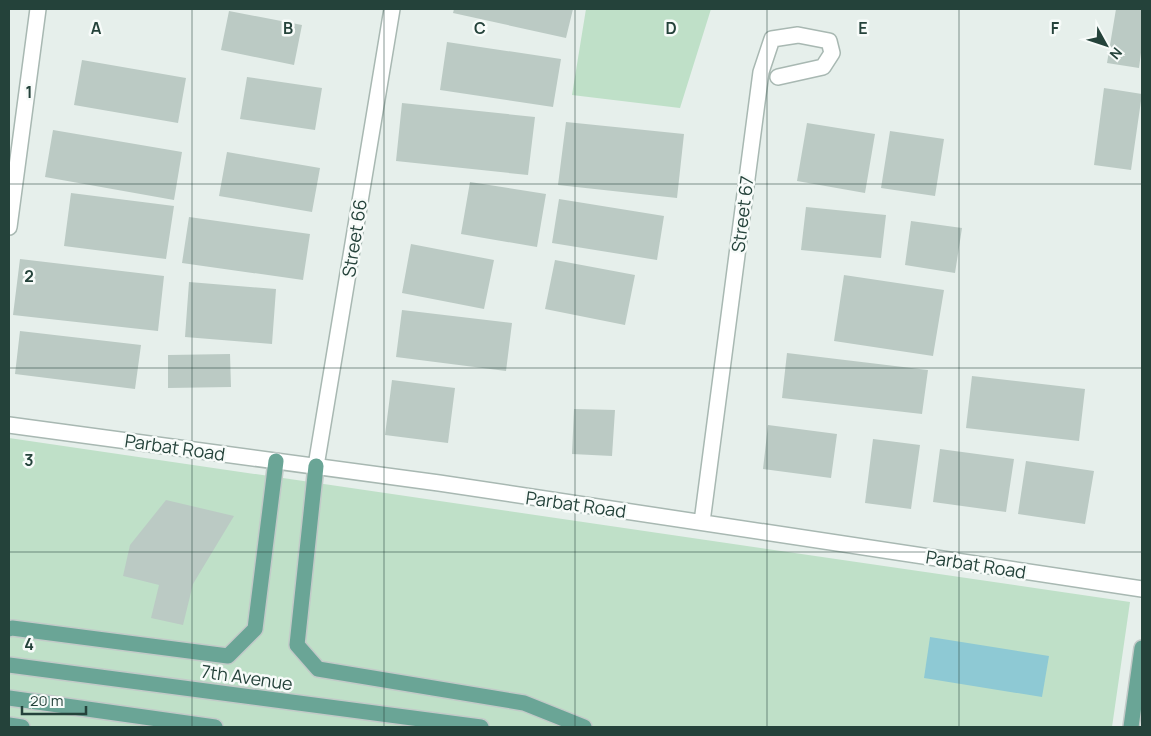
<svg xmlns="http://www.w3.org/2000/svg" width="1151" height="736" font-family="Manrope,sans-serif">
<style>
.green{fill:#bfe0c8}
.water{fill:#8ec9d4}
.building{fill:#bbcac4}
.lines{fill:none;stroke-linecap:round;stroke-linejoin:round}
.street-casing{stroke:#a8b8b2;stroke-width:18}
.primary-casing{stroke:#c2cac8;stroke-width:18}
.street{stroke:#fff;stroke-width:15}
.primary{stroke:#6aa596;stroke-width:15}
.grid{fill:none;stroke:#24423a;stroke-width:1;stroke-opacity:0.55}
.labels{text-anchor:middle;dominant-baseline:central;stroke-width:5;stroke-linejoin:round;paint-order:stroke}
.street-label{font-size:18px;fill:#24423a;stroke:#f7fbf9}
.grid-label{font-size:16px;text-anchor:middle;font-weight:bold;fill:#24423a;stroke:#f7fbf9;stroke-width:5;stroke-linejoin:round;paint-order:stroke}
</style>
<rect width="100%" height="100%" fill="#e6efeb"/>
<path class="green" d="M 586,9 L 711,9 L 680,108 L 572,95 Z
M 9,438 L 1130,602 L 1112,727 L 9,727 Z"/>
<path class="water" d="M 930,637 L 1049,656 L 1042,697 L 924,678 Z"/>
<path class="building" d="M 454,9 L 573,9 L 566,38 L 453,13 Z
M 1116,9 L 1142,9 L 1142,45 L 1139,68 L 1107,63 Z
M 229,11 L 302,25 L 294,65 L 221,50 Z
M 447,42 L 561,59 L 553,107 L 440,90 Z
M 82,60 L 186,78 L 178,123 L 74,105 Z
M 247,77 L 322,88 L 315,130 L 240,119 Z
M 1104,88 L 1142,94 L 1131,170 L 1094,165 Z
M 402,103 L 535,117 L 528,175 L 396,161 Z
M 566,122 L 684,134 L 677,198 L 558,185 Z
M 807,123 L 875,134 L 865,193 L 797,181 Z
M 53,130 L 182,152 L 174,200 L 45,177 Z
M 890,131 L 944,139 L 935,196 L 881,188 Z
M 227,152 L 320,168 L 312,212 L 219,196 Z
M 470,182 L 546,194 L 537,247 L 461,234 Z
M 71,193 L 174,206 L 166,259 L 64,246 Z
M 559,199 L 664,216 L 657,260 L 552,243 Z
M 806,207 L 886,215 L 881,258 L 801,250 Z
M 189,217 L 310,234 L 303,280 L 182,263 Z
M 911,221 L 962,228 L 955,273 L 905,265 Z
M 411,244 L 494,260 L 484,309 L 402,293 Z
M 20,259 L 164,276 L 158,331 L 13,315 Z
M 555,260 L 635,275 L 625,325 L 545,309 Z
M 844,275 L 944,290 L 933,356 L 834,341 Z
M 189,282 L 276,289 L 272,344 L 185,337 Z
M 402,310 L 512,323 L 506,371 L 396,357 Z
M 20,331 L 141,345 L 135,389 L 15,374 Z
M 787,353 L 928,370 L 922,414 L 782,398 Z
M 230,354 L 231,387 L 168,388 L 168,355 Z
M 972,376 L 1085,389 L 1079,441 L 966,428 Z
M 392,380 L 455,388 L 448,443 L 385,435 Z
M 574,409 L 615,410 L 612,456 L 572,454 Z
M 768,425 L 837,434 L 831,478 L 763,469 Z
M 873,439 L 920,445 L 911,509 L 865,503 Z
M 940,449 L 1014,459 L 1006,512 L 933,502 Z
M 1026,461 L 1094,471 L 1085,524 L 1018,514 Z
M 166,500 L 234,516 L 193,584 L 183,625 L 151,618 L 159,585 L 123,576 L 130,545 Z"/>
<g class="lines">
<g class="street-casing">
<path id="street" d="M 9,227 L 38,9
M 9,425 L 439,483 L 1142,589
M 316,466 L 392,9
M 702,522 L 761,72 L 772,39 L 798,35 L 829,41 L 832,53 L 823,67 L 778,77"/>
</g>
<g class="primary-casing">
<path id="primary" d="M 316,466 L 297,645 L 318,669 L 524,703 L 584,727
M 9,629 L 12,628 L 228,656 L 255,629 L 276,461
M 9,665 L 481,727
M 9,698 L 215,727
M 9,725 L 22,727
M 1131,727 L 1142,648"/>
</g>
<use href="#street" class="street"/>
<use href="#primary" class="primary"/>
</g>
<path class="grid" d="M 192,9 L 192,727M 384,9 L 384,727M 575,9 L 575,727M 767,9 L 767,727M 959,9 L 959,727M 9,184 L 1142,184M 9,368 L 1142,368M 9,552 L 1142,552"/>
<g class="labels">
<g class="street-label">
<text transform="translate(742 214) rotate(-83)">Street 67</text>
<text transform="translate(354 238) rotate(-81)">Street 66</text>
<text transform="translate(175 447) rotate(8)">Parbat Road</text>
<text transform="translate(576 504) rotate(8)">Parbat Road</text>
<text transform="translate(976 564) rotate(9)">Parbat Road</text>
<text transform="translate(247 677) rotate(8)">7th Avenue</text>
</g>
</g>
<g class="grid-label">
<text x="96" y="34">A</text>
<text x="288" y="34">B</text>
<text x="480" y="34">C</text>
<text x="671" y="34">D</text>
<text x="863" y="34">E</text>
<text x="1055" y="34">F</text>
<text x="29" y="98">1</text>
<text x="29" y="282">2</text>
<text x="29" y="466">3</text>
<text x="29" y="650">4</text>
</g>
<rect width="1151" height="736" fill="none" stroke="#24423a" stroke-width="20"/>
<g transform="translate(1106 45) rotate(130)" stroke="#f7fbf9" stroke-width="4" paint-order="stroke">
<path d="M0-4L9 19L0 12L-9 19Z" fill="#24423a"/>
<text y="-8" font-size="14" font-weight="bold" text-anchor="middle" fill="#24423a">N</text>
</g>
<path d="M22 706v8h64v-8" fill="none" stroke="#24423a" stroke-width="2.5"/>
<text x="30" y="706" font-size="15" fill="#24423a" stroke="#f7fbf9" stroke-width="4" paint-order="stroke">20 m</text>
</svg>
